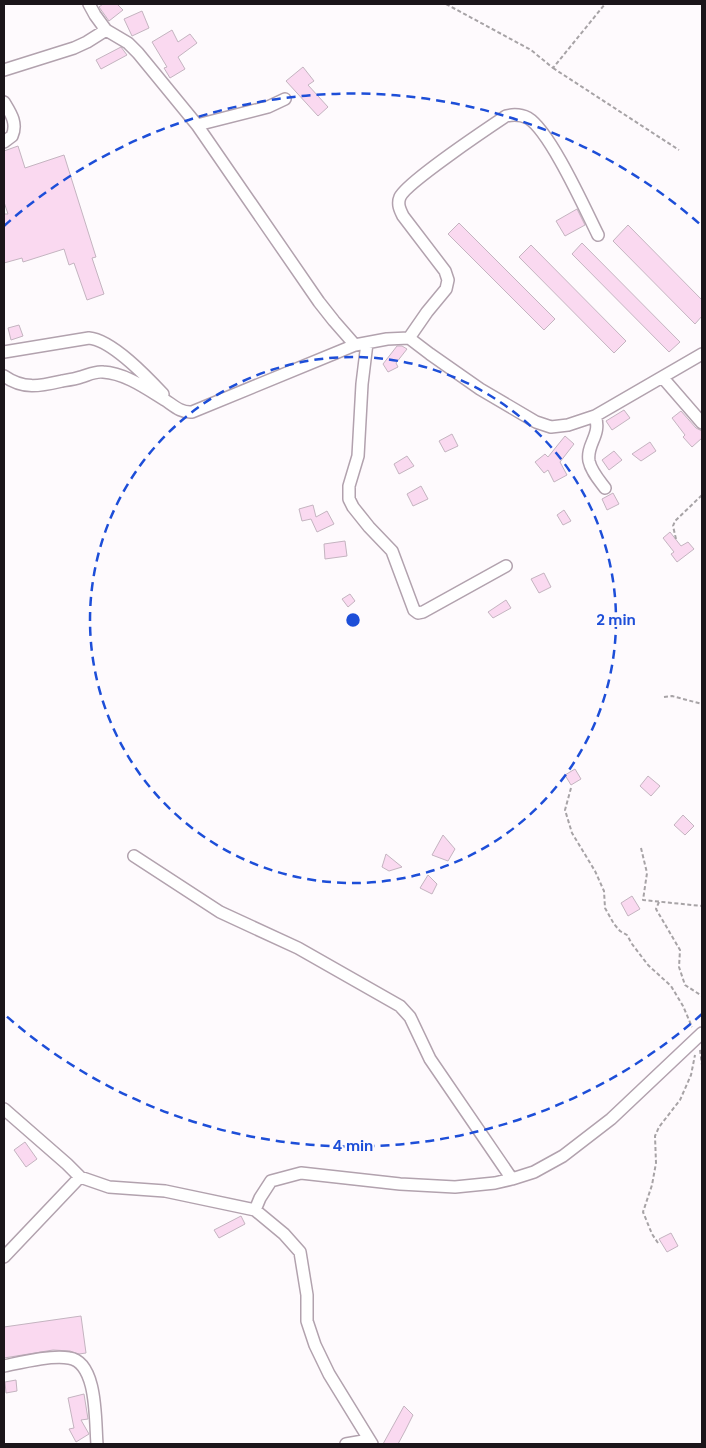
<svg xmlns="http://www.w3.org/2000/svg" width="706" height="1448" font-family="'DM Sans',sans-serif">
<style>
.building{fill:#fad9f0;stroke:#c4b4c0}
.lines{fill:none;stroke-linecap:round;stroke-linejoin:round}
.minor-casing{stroke:#b2a2ae;stroke-width:14}
.path{stroke:#a7a3a6;stroke-width:2;stroke-dasharray:4 2.5;stroke-linecap:butt}
.minor{stroke:#fff;stroke-width:11}
.ring{fill:none;stroke:#1d4ed8;stroke-width:2.5;stroke-dasharray:9 6}
.centre{fill:#1d4ed8;stroke:#fefafd;stroke-width:2.5}
.ring-label{font-size:15px;text-anchor:middle;font-weight:bold;fill:#1d4ed8;stroke:#fefafd;stroke-width:4;stroke-linejoin:round;paint-order:stroke}
</style>
<rect width="100%" height="100%" fill="#fefafd"/>
<path class="building" d="M 103,4 L 117,4 L 123,10 L 109,21 L 99,7 Z
M 142,11 L 149,28 L 132,36 L 124,19 Z
M 172,30 L 178,42 L 190,34 L 197,43 L 178,57 L 185,69 L 170,78 L 164,68 L 167,67 L 152,42 Z
M 121,47 L 127,55 L 101,69 L 96,60 Z
M 303,67 L 314,81 L 308,85 L 328,107 L 318,116 L 286,81 Z
M 18,146 L 25,168 L 64,155 L 96,257 L 92,258 L 104,294 L 87,300 L 74,263 L 69,265 L 64,249 L 23,262 L 22,258 L 4,263 L 4,214 L 8,214 L 4,202 L 4,151 Z
M 577,209 L 585,225 L 565,236 L 556,221 Z
M 459,223 L 555,319 L 544,330 L 448,234 Z
M 628,225 L 702,300 L 702,316 L 695,324 L 613,241 Z
M 582,243 L 680,342 L 669,352 L 572,254 Z
M 531,245 L 626,341 L 614,353 L 519,257 Z
M 19,325 L 23,336 L 11,340 L 8,328 Z
M 397,346 L 402,346 L 407,349 L 396,363 L 398,367 L 388,372 L 383,364 Z
M 624,410 L 630,418 L 612,430 L 606,421 Z
M 681,411 L 696,428 L 702,431 L 702,438 L 692,447 L 683,437 L 685,435 L 672,418 Z
M 452,434 L 458,446 L 445,452 L 439,441 Z
M 565,436 L 574,444 L 560,462 L 567,475 L 554,482 L 548,470 L 544,473 L 535,462 L 545,454 L 548,457 Z
M 650,442 L 656,451 L 641,461 L 632,454 Z
M 614,451 L 622,460 L 609,470 L 602,460 Z
M 407,456 L 414,466 L 399,474 L 394,464 Z
M 421,486 L 428,499 L 413,506 L 407,494 Z
M 613,493 L 619,504 L 607,510 L 602,499 Z
M 313,505 L 316,517 L 327,511 L 334,524 L 317,532 L 311,519 L 302,521 L 299,509 Z
M 564,510 L 571,521 L 563,525 L 557,515 Z
M 670,532 L 681,546 L 688,542 L 694,549 L 677,562 L 671,554 L 674,552 L 663,538 Z
M 345,541 L 347,556 L 325,559 L 324,544 Z
M 544,573 L 551,587 L 539,593 L 531,579 Z
M 350,594 L 355,601 L 348,607 L 342,599 Z
M 506,600 L 511,608 L 493,618 L 488,612 Z
M 575,769 L 581,779 L 571,785 L 565,775 Z
M 648,776 L 660,786 L 651,796 L 640,786 Z
M 683,815 L 694,826 L 685,835 L 674,825 Z
M 443,835 L 455,849 L 448,861 L 432,855 Z
M 386,854 L 402,867 L 389,871 L 382,867 Z
M 428,875 L 437,884 L 432,894 L 420,888 Z
M 632,896 L 640,909 L 628,916 L 621,903 Z
M 25,1142 L 37,1159 L 26,1167 L 14,1150 Z
M 241,1216 L 245,1224 L 219,1238 L 214,1230 Z
M 671,1233 L 678,1246 L 667,1252 L 659,1239 Z
M 81,1316 L 86,1353 L 79,1354 L 70,1351 L 53,1350 L 4,1358 L 4,1327 Z
M 16,1380 L 17,1391 L 6,1393 L 5,1382 Z
M 84,1394 L 88,1419 L 81,1420 L 89,1434 L 76,1442 L 69,1429 L 74,1428 L 68,1398 Z
M 404,1406 L 413,1415 L 405,1431 L 398,1444 L 383,1444 Z"/>
<g class="lines">
<g class="minor-casing">
<path id="minor" d="M 89,4 L 95,15 L 106,30 L 128,43 L 138,53 L 197,125 L 319,302 L 334,321 L 355,345
M 4,70 L 74,48 L 87,42 L 106,30
M 4,102 C 10,112 18,123 12,136 L 4,142
M 197,125 L 268,107 L 285,99
M 409,338 L 427,312 L 446,289 L 448,280 L 445,271 L 403,216 C 400,210 397,204 400,197 C 406,183 488,128 506,116 C 514,114 520,114 528,118 C 550,131 585,209 598,235
M 367,343 L 362,384 L 358,456 L 349,486 L 349,499 L 353,507 L 369,527 L 392,551 L 414,610 L 418,613 L 423,612 L 506,566
M 4,352 L 89,338 C 112,340 147,377 163,394
M 4,376 C 24,390 40,386 62,381 C 68,380 75,379 81,377 C 88,375 95,371 103,372 C 125,373 147,389 165,400 C 174,406 181,413 192,412 L 355,345 L 387,339 L 409,338 L 430,354 L 480,389 L 536,422 L 551,427 L 568,425 L 595,416 L 702,354
M 663,378 L 702,423
M 595,416 C 602,435 586,444 589,461 C 591,471 599,480 605,488
M 134,856 L 220,912 L 298,948 L 400,1006 L 410,1017 L 430,1059 L 512,1179
M 4,1109 L 67,1164 L 80,1177 L 109,1187 L 165,1191 L 255,1210 L 284,1234 L 300,1252 L 307,1295 L 307,1321 L 315,1345 L 329,1374 L 372,1444
M 255,1210 L 260,1198 L 271,1181 L 301,1173 L 400,1184 L 455,1187 L 495,1183 L 512,1179 L 534,1172 L 563,1156 L 611,1119 L 702,1033
M 4,1257 L 80,1177
M 4,1366 C 23,1362 51,1355 69,1358 C 98,1362 95,1422 97,1444
M 346,1444 L 369,1440"/>
</g>
<path class="path" d="M 446,4 L 531,50 L 553,68 L 605,4
M 553,68 L 679,150
M 676,539 L 673,526 L 675,521 L 702,495
M 664,697 L 672,696 L 702,704
M 571,788 L 565,810 L 572,833 L 595,871 L 604,891 L 605,908 L 614,924 L 620,931 L 627,935 L 632,944 L 648,965 L 671,986 L 683,1006 L 692,1027
M 641,848 L 647,873 L 643,900 L 702,906
M 659,902 L 656,909 L 680,950 L 679,967 L 685,985 L 702,996
M 700,1050 L 702,1065
M 658,1243 L 652,1234 L 643,1212 L 652,1185 L 656,1163 L 655,1136 L 659,1127 L 680,1100 L 691,1075 L 695,1055"/>
<use href="#minor" class="minor"/>
</g>
<g class="ring">
<circle cx="353" cy="620" r="263"/>
<path d="M702 1014A526 526 0 0 1 4 1014M4 226A526 526 0 0 1 702 226"/>
</g>
<circle cx="353" cy="620" r="8" class="centre"/>
<g class="ring-label">
<text x="616" y="625">2 min</text>
<text x="353" y="1151">4 min</text>
</g>
<rect width="706" height="1448" fill="none" stroke="#1b151a" stroke-width="10"/>
</svg>
